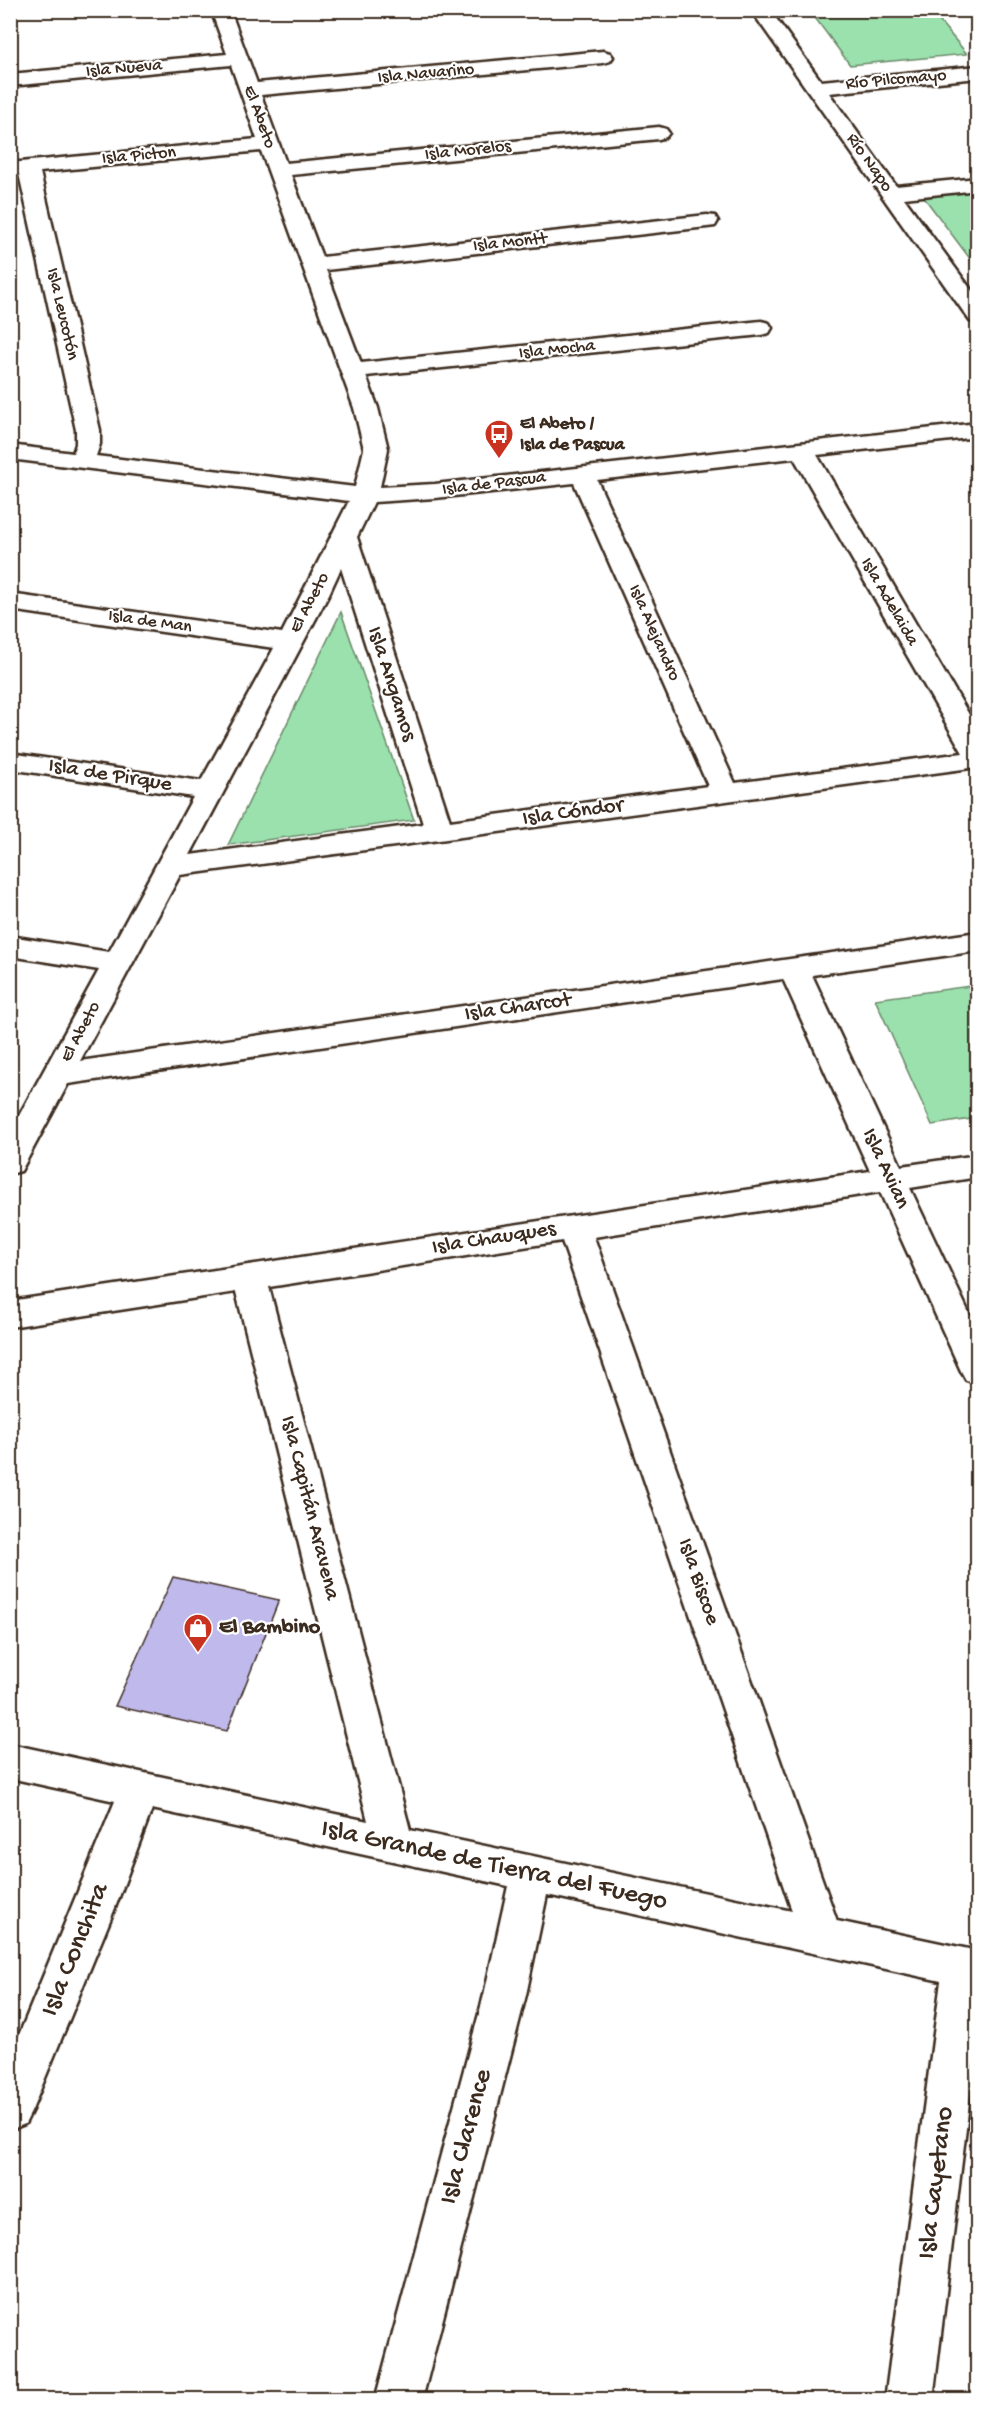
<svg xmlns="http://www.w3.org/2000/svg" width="988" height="2410" font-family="'Gochi Hand',sans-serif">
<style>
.green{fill:#9ae1ae;stroke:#6a8666;stroke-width:1.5}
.building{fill:#c0baec;stroke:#3b2a1e;stroke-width:1.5}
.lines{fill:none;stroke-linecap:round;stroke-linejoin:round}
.minor-casing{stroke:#3b2a1e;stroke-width:5}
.minor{fill:#fff;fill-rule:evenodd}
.labels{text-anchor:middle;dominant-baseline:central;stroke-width:4.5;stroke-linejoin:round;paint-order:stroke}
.far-street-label{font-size:18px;fill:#3b2a1e;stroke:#fff}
.far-poi-label{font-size:18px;font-weight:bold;fill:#3b2a1e;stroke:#fff;text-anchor:start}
.street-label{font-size:22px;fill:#3b2a1e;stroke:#fff}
.poi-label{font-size:22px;font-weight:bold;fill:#3b2a1e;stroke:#fff;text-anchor:start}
.near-street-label{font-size:27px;fill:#3b2a1e;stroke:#fff}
</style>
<rect width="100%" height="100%" fill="#fff"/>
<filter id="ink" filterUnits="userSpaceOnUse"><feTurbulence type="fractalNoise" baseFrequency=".0167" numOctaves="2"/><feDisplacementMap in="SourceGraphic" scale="12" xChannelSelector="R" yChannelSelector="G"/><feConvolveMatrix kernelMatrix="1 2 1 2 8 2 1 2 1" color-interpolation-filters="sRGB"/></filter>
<g filter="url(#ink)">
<path class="green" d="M 810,11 L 931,11 L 967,54 L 850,65 Z
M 977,190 L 977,268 L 923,196 Z
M 341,612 L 414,820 L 228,845 Z
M 977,985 L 977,1118 L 932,1125 L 875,999 Z"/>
<path class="building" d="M 173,1577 L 279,1600 L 227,1731 L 115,1706 Z"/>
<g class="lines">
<g class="minor-casing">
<path id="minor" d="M 211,10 L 230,10 L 257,83 L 603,51 L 610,53 L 613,57 L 610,61 L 603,63 L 261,95 L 286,163 L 659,127 L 666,129 L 669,133 L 666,137 L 659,139 L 291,175 L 322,257 L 707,215 L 715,216 L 718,221 L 715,226 L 707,227 L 326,270 L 361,363 L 761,321 L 769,323 L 772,328 L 769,333 L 761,335 L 366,376 L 378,408 L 388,449 L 380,487 L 435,484 L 978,423 L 978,437 L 817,455 L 978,730 L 978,767 L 180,875 L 80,1061 L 978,932 L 978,951 L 812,975 L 901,1166 L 978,1155 L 978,1177 L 910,1188 L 978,1332 L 978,1384 L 966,1380 L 961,1371 L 880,1192 L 594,1237 L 837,1921 L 978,1951 L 978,2029 L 933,2400 L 885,2400 L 941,1981 L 547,1895 L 526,1995 L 422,2400 L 375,2400 L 484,1995 L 508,1886 L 152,1809 L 115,1908 L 32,2110 L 25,2124 L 10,2130 L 10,2057 L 115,1801 L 10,1778 L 10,1744 L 368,1821 L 236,1292 L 10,1327 L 10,1301 L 870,1171 L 783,979 L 68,1084 L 21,1171 L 10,1174 L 10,1132 L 99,970 L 10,956 L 10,936 L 109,952 L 193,797 L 10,769 L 10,753 L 201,781 L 274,648 L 10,610 L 10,594 L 282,633 L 349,501 L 10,459 L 10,445 L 73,453 L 76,444 L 76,430 L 19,174 L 10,175 L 10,163 L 257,139 L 231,65 L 10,86 L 10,74 L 227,54 ZM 261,151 L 354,408 L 364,449 L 355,487 L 96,456 L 100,444 L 100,430 L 40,172 ZM 794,458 L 963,753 L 735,783 L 597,480 ZM 574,483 L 708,786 L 450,821 L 357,537 L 374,502 L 435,498 ZM 341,568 L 423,824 L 190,855 L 329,594 ZM 562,1241 L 792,1911 L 410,1830 L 269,1287 Z
M 751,10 L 770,10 L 821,81 L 978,66 L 978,78 L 829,93 L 896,186 L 978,178 L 978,190 L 904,198 L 978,299 L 978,323 L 970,321 Z"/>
</g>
<use href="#minor" class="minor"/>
</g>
</g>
<defs>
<g id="bus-pin" transform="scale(1.5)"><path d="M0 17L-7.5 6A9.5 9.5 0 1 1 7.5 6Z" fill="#c8321e" stroke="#fff"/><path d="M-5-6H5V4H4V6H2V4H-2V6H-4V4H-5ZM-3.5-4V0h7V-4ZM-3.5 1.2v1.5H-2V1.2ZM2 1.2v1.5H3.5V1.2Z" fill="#fff"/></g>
<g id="shop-pin" transform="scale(1.5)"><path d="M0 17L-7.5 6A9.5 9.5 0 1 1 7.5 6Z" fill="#c8321e" stroke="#fff"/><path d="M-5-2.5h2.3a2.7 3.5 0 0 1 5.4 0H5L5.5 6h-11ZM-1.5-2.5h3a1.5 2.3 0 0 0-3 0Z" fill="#fff"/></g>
</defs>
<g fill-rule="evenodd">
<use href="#bus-pin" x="499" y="434"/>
<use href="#shop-pin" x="198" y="1628"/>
</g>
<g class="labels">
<g class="far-street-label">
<text transform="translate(124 69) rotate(-5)">Isla Nueva</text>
<text transform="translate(426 74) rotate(-5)">Isla Navarino</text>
<text transform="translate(896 80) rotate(-5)">Río Pilcomayo</text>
<text transform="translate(259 117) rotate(70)">El Abeto</text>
<text transform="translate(468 151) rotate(-6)">Isla Morelos</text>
<text transform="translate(139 156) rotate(-5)">Isla Picton</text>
<text transform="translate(869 163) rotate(55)">Río Napo</text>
<text transform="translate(510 243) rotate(-6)">Isla Montt</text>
<text transform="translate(62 314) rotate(77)">Isla Leucotón</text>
<text transform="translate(557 350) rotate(-6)">Isla Mocha</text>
<text transform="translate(494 484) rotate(-7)">Isla de Pascua</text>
<text transform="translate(889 602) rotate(60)">Isla Adelaida</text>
<text transform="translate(310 603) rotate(-62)">El Abeto</text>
<text transform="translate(150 622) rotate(8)">Isla de Man</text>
<text transform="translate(654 633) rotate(66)">Isla Alejandro</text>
<text transform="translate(81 1032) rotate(-62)">El Abeto</text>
</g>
<g class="far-poi-label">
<text x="520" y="424">El Abeto /<tspan x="520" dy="21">Isla de Pascua</tspan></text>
</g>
<g class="street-label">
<text transform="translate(391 684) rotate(72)">Isla Angamos</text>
<text transform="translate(110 776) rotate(9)">Isla de Pirque</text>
<text transform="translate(573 813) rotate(-8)">Isla Cóndor</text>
<text transform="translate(518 1008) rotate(-8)">Isla Charcot</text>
<text transform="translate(885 1169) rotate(65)">Isla Avian</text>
<text transform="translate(494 1239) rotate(-9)">Isla Chauques</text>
<text transform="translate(309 1508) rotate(76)">Isla Capitán Aravena</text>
<text transform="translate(698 1582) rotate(71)">Isla Biscoe</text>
</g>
<g class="poi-label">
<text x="219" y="1628">El Bambino</text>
</g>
<g class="near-street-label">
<text transform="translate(494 1866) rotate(12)">Isla Grande de Tierra del Fuego</text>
<text transform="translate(76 1950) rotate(-68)">Isla Conchita</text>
<text transform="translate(467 2137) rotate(-75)">Isla Clarence</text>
<text transform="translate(937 2183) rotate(-83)">Isla Cayetano</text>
</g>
</g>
<rect width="988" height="2410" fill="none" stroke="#fff" stroke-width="36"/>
<rect x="18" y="18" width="952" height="2374" fill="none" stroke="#3b2a1e" stroke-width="2" filter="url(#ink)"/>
</svg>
